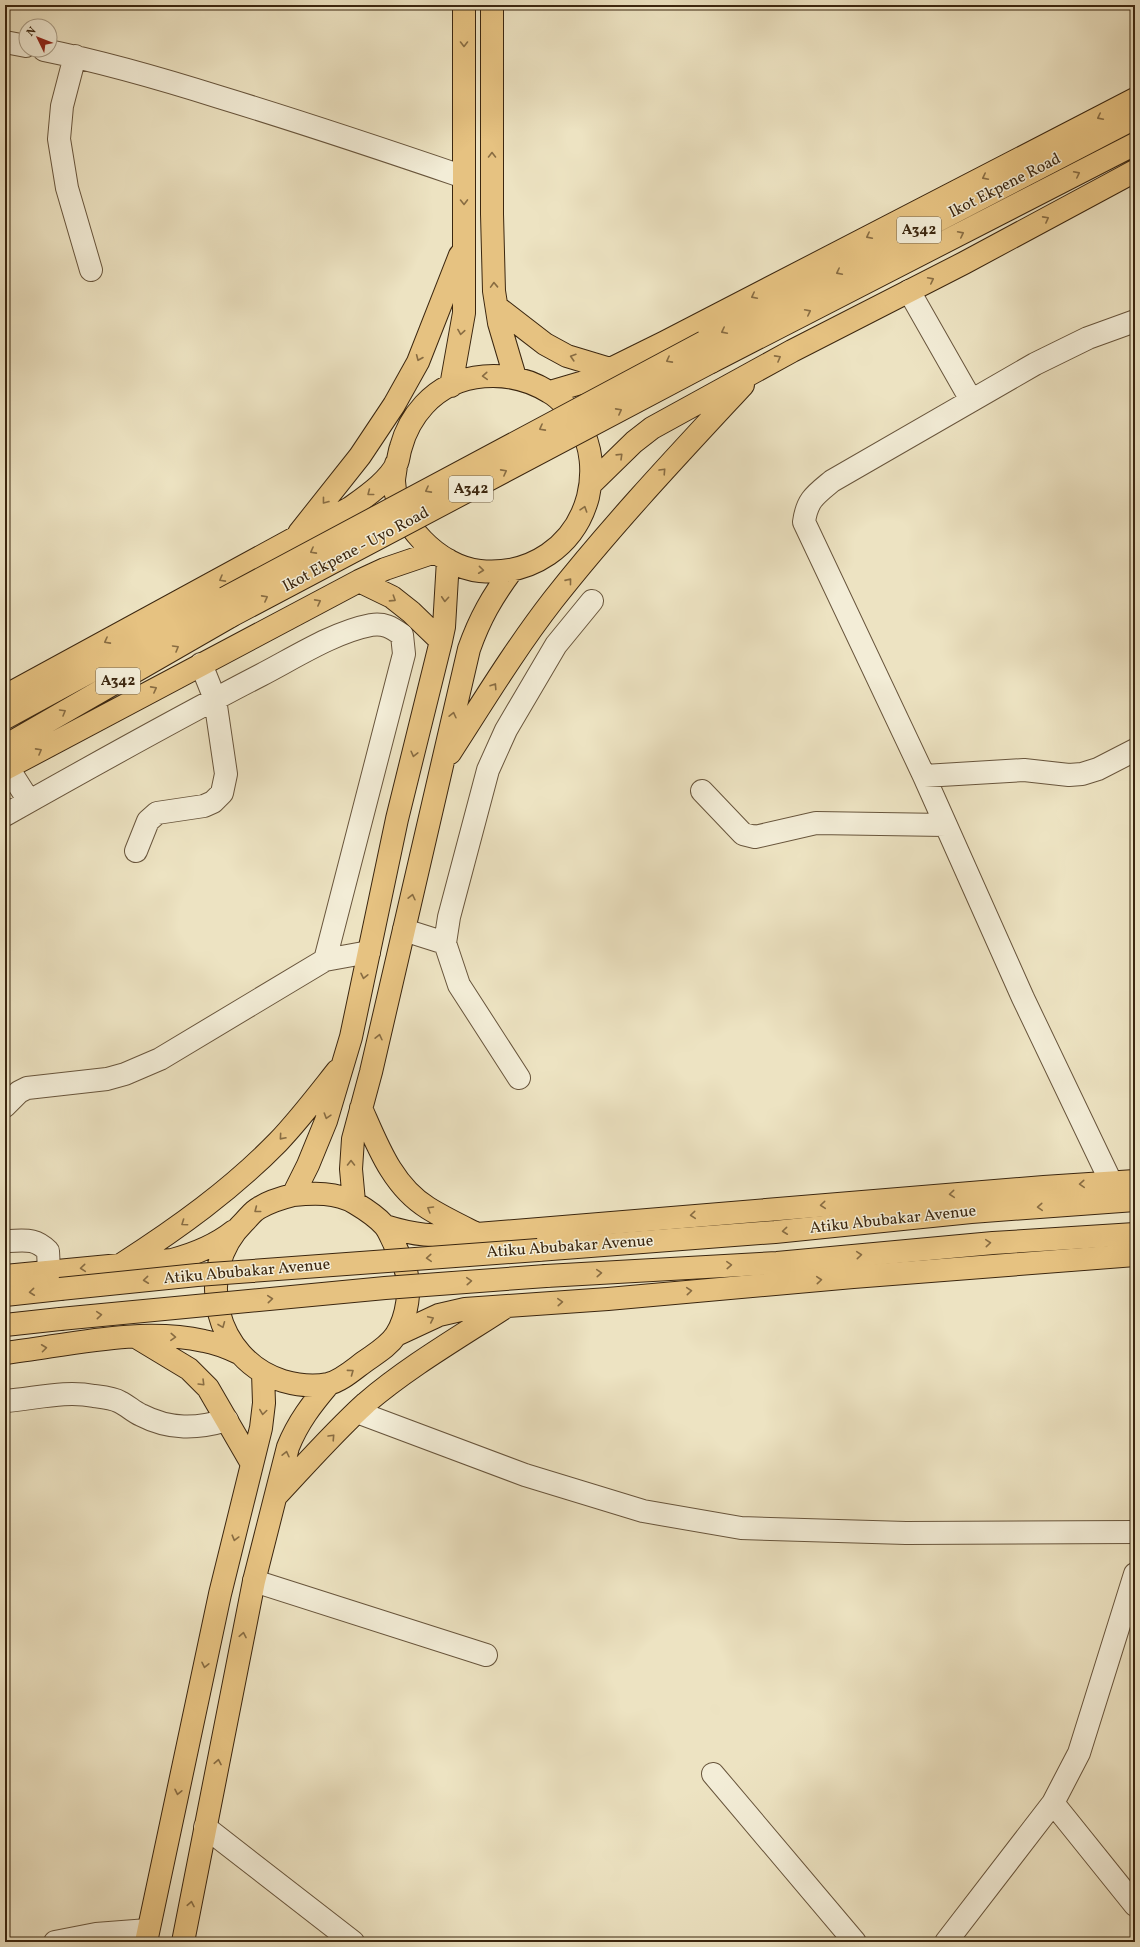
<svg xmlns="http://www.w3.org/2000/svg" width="1140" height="1947" font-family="Vollkorn,serif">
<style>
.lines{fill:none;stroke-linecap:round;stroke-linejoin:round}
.minor-casing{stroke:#68553c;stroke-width:24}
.major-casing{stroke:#3b260f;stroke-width:24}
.highway-casing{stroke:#3b260f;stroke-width:24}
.minor{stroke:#f3edd7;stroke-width:22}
.major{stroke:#e6c281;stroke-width:22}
.highway{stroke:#e6c281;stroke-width:22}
.major-bridge-casing{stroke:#3b260f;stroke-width:24;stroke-linecap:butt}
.highway-bridge-casing{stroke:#3b260f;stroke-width:24;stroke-linecap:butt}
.major-bridge{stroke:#e6c281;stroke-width:22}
.highway-bridge{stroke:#e6c281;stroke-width:22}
.oneway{stroke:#886c42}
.labels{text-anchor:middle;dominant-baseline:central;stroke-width:3;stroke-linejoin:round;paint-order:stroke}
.shield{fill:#f3edd7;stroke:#72624b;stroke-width:1}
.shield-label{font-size:15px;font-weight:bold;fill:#3b260f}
.street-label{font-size:16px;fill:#3b260f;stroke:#f3edd7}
</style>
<rect width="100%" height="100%" fill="#ede3c2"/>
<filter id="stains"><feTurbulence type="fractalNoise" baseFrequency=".005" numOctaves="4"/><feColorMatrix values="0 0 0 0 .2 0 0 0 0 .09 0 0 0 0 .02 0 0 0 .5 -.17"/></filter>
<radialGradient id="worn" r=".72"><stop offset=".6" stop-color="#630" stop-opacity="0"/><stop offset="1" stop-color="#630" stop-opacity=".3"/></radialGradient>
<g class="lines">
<g class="minor-casing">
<path id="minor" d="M 5,42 L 26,46
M 44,50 C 103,62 162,79 219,97 C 301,122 382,149 464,177
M 75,56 L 62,106 L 59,139 L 67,188 L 91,270
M 909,291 L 971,400
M 8,768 L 29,801
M 924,776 L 1024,770 L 1069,775 L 1082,774 L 1098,769 L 1135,750
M 702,791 L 743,834 L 755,837 L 816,823 L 945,825
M 5,815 C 90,767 174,720 261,675 C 294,658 334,632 371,625 C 384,623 391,627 402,635 L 404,654 L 325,960
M 136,851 L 148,821 L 157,813 L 204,806 L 213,802 L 222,793 L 226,774 L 215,699 L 201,664
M 404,930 L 445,943
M 519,1078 L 459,985 L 445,943 L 449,917 L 488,770 L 506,730 L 556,645 L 592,601
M 5,1106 L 19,1092 L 27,1088 L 107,1079 L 125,1074 L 160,1059 L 325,960 L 369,952
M 1111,1182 L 1023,998 L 924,776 L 804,522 C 807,500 815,495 832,481 L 1035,364 L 1088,338 L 1135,321
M 5,1241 C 24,1241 34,1237 48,1251 L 49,1271
M 5,1401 C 34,1399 65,1390 94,1396 C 102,1397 113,1398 120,1402 C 128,1406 134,1412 141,1415 C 170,1430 197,1429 227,1420
M 357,1412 L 525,1475 L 643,1511 L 741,1528 L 906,1533 L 1135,1532
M 254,1581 L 486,1655
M 713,1774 L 855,1942
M 1053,1803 L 1135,1905
M 205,1827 L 353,1942
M 55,1942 L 96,1934 L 148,1930
M 946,1942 L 1053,1803 L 1079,1753 L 1135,1574"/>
</g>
<g class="major-casing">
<path id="major" d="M 538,1250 L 775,1232 L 971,1212 L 1135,1200
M 546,1276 L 777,1263 L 993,1243 L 1135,1234
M 5,1295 L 60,1289
M 5,1325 L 60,1319"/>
</g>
<g class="highway-casing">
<path id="highway" d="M 492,5 L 492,214 L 494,291 L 499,323 L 515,377
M 497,307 L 545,344 L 567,356 L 610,369
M 704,342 L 1135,118
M 711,362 L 1135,144
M 451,386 L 464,313 L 464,5
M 550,392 L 584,382 L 665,342 L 1135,99
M 592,483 L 634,442 L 652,428 L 792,351 L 964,263 L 1135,171
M 299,533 L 360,456 L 394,405 L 418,362 L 460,255
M 359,581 L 392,597 L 411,612 L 441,641
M 5,696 L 350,508 C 365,497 389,481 397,463 C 399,458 399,452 401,447 C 405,432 413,417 424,405 C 456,370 510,368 549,392 C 562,399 571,413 579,424 C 592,446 594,473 588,497 C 575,546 531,576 480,571 C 439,567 396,523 394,481 C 394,476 396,470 396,464
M 5,718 L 225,598
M 5,746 L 231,616
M 450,753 C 483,702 515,649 553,600 C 612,525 678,455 743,385
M 5,769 L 359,581 L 385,569 L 435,552
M 361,1108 C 377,1144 392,1186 428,1208 C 444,1218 461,1226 477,1234
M 293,1195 C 314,1193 336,1192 355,1203 C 365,1209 376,1216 384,1225 C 388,1229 391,1237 394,1243 C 397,1251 402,1260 405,1268 C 412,1287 407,1318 396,1335 C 388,1347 375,1354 364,1362 C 353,1370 341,1381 328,1384 C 313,1387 297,1385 283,1381 C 215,1360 193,1272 244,1222 C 249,1217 253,1211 259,1208 C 270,1201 281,1198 293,1195 L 308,1165 L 326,1121 L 351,1037 L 397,819 L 441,641 L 444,627 L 448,560
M 354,1202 L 351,1169 L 353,1139 L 371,1072 L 469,649 C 480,618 492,597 512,570
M 385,1226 C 417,1236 432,1236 465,1235 L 1044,1187 L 1135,1181
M 122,1264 C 178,1228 231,1190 278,1142 C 299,1120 318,1095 337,1071
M 5,1276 L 172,1260 C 195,1254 215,1246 234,1231
M 396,1335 L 439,1315 L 465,1309 L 608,1299 L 853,1277 L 1135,1255
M 136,1337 L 189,1369 L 208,1388 L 252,1464
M 5,1353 C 70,1345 139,1327 204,1341 C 216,1343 228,1348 239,1353
M 277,1495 C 306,1464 334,1432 366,1403 C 408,1367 458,1338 504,1308
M 146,1942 L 220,1594 L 261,1428 L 264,1403 L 263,1373
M 183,1942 L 254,1581 L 288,1447 C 298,1422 312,1404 329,1384"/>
</g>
<use href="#minor" class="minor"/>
<use href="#major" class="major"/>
<use href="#highway" class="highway"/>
<g class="major-bridge-casing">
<path id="major-bridge" d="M 60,1289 L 197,1275 L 538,1250
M 60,1319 L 385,1288 L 546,1276"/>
</g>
<g class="highway-bridge-casing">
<path id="highway-bridge" d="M 225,598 L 704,342
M 231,616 L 711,362"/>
</g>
<use href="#major-bridge" class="major-bridge"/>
<use href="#highway-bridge" class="highway-bridge"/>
</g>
<defs><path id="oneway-chevron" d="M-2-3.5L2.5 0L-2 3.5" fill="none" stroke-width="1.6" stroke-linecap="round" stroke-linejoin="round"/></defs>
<g class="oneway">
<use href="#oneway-chevron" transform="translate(464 44) rotate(90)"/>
<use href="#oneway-chevron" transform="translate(1100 117) rotate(153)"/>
<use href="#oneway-chevron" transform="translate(492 155) rotate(-90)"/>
<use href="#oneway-chevron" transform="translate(1077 174) rotate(-27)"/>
<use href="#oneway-chevron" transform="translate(985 177) rotate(153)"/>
<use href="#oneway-chevron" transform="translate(464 202) rotate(89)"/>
<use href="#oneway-chevron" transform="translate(1046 219) rotate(-28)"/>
<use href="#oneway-chevron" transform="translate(961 234) rotate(-27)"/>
<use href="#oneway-chevron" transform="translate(869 236) rotate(153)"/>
<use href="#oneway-chevron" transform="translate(839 272) rotate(153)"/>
<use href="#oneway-chevron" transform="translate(931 280) rotate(-27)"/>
<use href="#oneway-chevron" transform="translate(494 285) rotate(-92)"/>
<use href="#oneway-chevron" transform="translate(754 296) rotate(153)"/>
<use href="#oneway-chevron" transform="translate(808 312) rotate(-27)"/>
<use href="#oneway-chevron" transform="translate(724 331) rotate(153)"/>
<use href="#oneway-chevron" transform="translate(461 332) rotate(99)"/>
<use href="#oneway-chevron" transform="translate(573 357) rotate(-163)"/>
<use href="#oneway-chevron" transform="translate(419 358) rotate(113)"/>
<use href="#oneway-chevron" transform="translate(778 358) rotate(-29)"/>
<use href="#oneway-chevron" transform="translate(669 360) rotate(152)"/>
<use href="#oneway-chevron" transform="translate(485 376) rotate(176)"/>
<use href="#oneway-chevron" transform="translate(619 411) rotate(-28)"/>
<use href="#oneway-chevron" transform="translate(542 428) rotate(152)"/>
<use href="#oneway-chevron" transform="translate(620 456) rotate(-44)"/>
<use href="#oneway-chevron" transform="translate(663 471) rotate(-47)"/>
<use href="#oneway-chevron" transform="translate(504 472) rotate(-28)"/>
<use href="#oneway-chevron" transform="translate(428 490) rotate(152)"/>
<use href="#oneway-chevron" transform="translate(370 493) rotate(142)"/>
<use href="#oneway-chevron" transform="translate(325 501) rotate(128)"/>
<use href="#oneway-chevron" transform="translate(584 509) rotate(-72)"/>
<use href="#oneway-chevron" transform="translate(313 551) rotate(152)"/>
<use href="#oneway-chevron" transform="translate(481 570) rotate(6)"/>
<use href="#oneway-chevron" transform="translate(222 579) rotate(151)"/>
<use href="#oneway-chevron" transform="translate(569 581) rotate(-51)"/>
<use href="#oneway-chevron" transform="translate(265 598) rotate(-28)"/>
<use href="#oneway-chevron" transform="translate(393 599) rotate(33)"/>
<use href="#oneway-chevron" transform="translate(445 599) rotate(94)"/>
<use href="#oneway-chevron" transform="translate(318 602) rotate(-28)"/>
<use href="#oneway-chevron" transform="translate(107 641) rotate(152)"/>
<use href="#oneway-chevron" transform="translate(176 648) rotate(-30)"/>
<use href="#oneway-chevron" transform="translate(494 686) rotate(-57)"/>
<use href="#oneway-chevron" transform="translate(154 689) rotate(-28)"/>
<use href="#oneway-chevron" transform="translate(63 712) rotate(-30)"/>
<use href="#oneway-chevron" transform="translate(453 715) rotate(-77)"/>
<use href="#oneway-chevron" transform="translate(39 751) rotate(-29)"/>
<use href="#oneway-chevron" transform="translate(414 754) rotate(104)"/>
<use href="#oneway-chevron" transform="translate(412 897) rotate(-77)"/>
<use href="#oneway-chevron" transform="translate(364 976) rotate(102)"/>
<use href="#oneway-chevron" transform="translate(379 1037) rotate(-77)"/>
<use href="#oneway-chevron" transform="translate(327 1116) rotate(107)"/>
<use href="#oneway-chevron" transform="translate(282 1137) rotate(131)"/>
<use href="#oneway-chevron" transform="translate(351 1163) rotate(-90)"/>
<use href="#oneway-chevron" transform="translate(1082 1184) rotate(176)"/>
<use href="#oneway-chevron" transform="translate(952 1194) rotate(175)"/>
<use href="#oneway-chevron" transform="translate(823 1205) rotate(175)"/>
<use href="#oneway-chevron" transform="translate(1040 1207) rotate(176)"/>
<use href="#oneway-chevron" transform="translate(430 1209) rotate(-149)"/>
<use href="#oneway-chevron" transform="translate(257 1210) rotate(142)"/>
<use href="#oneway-chevron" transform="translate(693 1215) rotate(175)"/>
<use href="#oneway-chevron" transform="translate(184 1223) rotate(145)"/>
<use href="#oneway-chevron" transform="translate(785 1231) rotate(174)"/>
<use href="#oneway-chevron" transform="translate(988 1243) rotate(-5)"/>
<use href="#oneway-chevron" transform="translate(859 1255) rotate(-5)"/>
<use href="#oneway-chevron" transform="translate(429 1258) rotate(176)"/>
<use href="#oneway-chevron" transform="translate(729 1265) rotate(-3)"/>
<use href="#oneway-chevron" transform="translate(83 1268) rotate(175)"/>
<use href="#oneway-chevron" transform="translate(599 1273) rotate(-4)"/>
<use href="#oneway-chevron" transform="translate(146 1280) rotate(174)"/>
<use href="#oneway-chevron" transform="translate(819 1280) rotate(-5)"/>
<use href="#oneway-chevron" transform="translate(469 1281) rotate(-4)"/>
<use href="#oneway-chevron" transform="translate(689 1291) rotate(-5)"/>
<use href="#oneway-chevron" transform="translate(32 1292) rotate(174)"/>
<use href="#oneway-chevron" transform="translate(270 1299) rotate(-5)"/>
<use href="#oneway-chevron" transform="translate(560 1302) rotate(-4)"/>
<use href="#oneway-chevron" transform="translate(99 1315) rotate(-5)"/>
<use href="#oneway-chevron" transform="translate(431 1319) rotate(-25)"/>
<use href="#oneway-chevron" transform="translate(222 1325) rotate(68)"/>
<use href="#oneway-chevron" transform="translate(173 1337) rotate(3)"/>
<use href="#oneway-chevron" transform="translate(44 1348) rotate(-7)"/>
<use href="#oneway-chevron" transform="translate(351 1372) rotate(-36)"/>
<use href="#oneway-chevron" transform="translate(202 1383) rotate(45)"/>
<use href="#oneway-chevron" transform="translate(263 1412) rotate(98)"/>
<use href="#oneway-chevron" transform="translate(332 1437) rotate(-47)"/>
<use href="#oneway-chevron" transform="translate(286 1454) rotate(-77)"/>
<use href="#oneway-chevron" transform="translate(235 1538) rotate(105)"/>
<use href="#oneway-chevron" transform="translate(243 1635) rotate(-79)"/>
<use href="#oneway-chevron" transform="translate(205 1665) rotate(102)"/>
<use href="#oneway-chevron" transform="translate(218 1762) rotate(-79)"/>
<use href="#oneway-chevron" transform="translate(178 1792) rotate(102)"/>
<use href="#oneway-chevron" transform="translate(191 1904) rotate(-79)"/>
</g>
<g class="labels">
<g class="shield">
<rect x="897" y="217" width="44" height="26" rx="3"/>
<rect x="449" y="476" width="44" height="26" rx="3"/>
<rect x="96" y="668" width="44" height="26" rx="3"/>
</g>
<g class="shield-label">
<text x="919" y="230">A342</text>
<text x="471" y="489">A342</text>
<text x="118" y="681">A342</text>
</g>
<g class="street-label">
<text transform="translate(1005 186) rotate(-27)">Ikot Ekpene Road</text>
<text transform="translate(356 550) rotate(-28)">Ikot Ekpene - Uyo Road</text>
<text transform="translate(893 1220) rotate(-6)">Atiku Abubakar Avenue</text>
<text transform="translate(570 1247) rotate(-4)">Atiku Abubakar Avenue</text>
<text transform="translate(247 1272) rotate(-5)">Atiku Abubakar Avenue</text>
</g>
</g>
<rect width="1140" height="1947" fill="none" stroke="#ede3c2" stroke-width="20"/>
<rect x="6" y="6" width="1128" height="1935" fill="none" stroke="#3b260f" stroke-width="2"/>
<rect x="10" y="10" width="1120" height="1927" fill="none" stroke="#3b260f"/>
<g transform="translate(38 38) rotate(313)"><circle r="19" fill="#f3edd7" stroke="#a99d87"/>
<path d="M0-3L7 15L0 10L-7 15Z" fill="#8f2418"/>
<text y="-6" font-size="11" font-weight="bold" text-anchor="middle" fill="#3b260f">N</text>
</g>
<rect width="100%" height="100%" filter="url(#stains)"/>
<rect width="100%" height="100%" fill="url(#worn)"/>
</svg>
